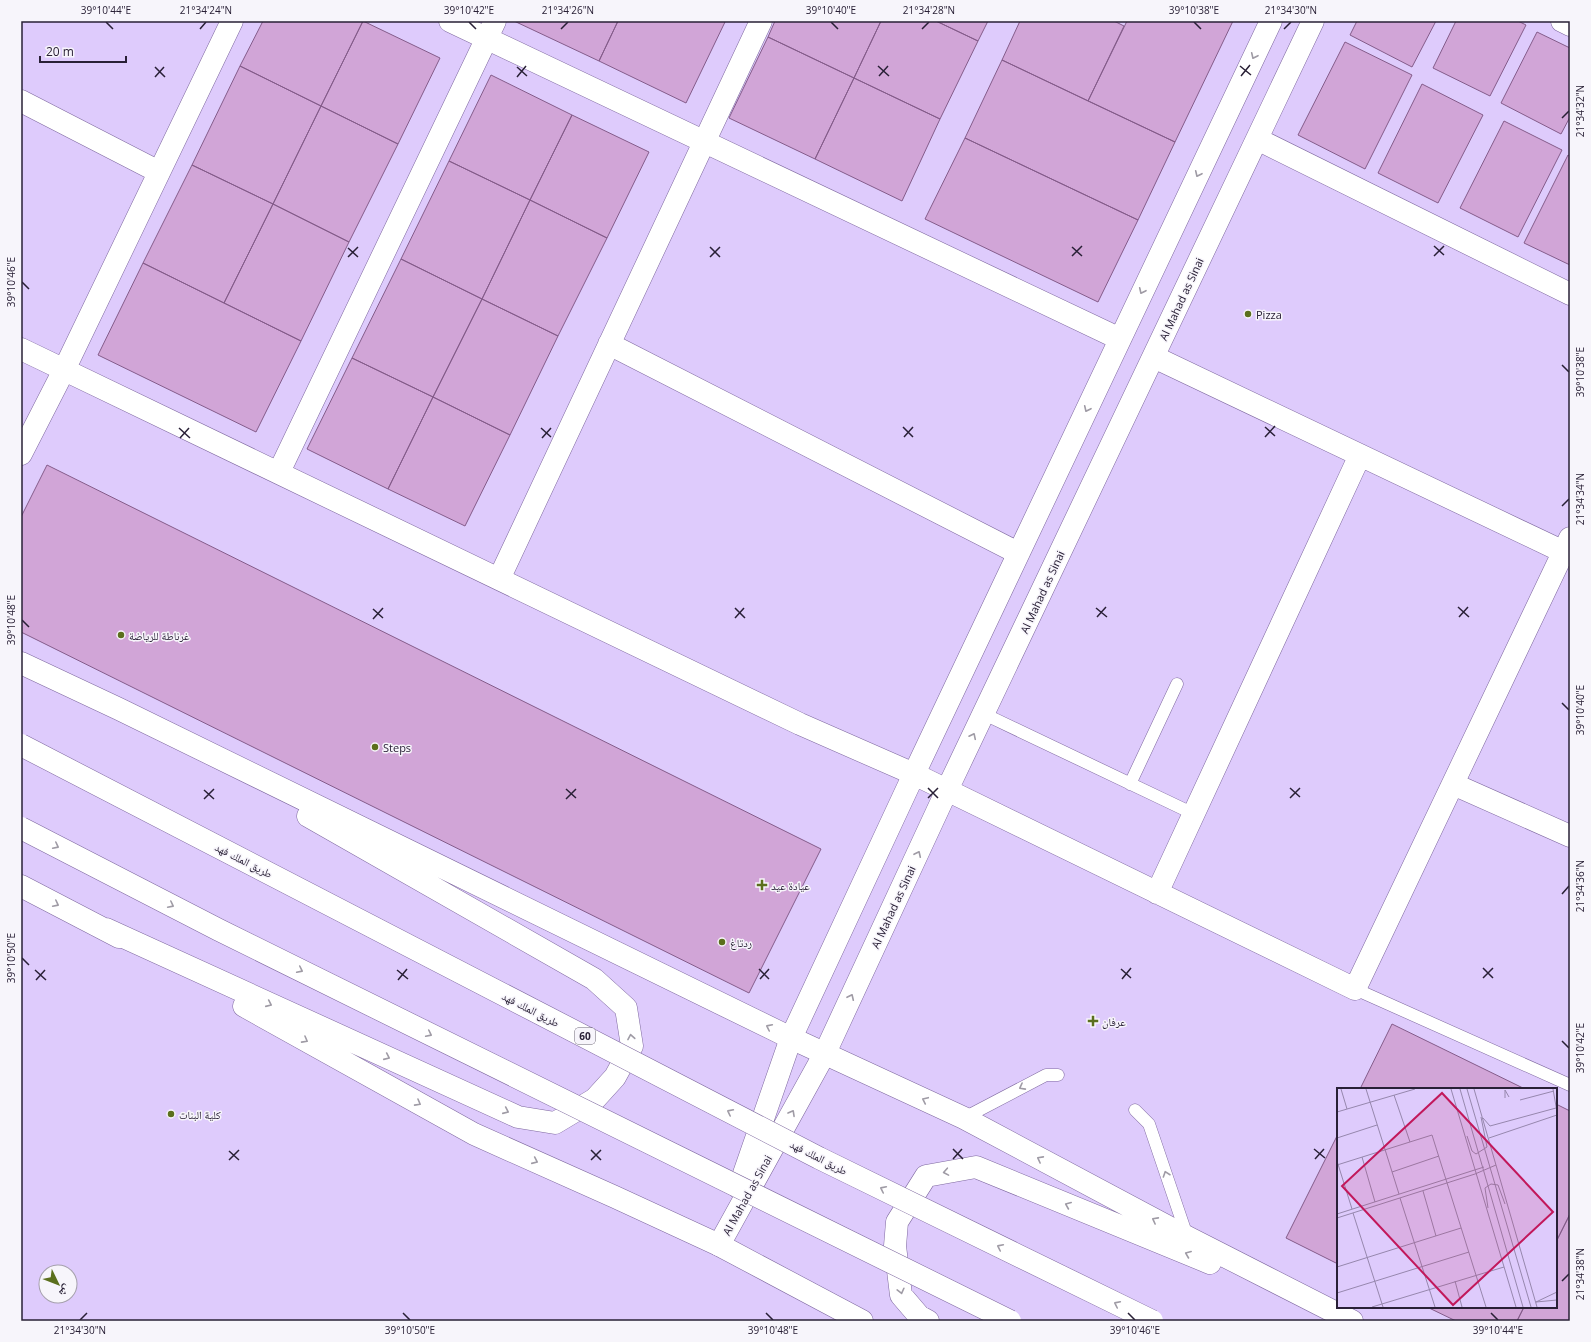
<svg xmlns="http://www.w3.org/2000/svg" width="1591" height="1342" font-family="'Open Sans','Noto Naskh Arabic',sans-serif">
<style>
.building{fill:#d1a5d7;stroke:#845c8a}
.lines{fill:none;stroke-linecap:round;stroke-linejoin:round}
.lane-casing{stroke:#7e689f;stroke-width:13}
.street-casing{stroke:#7e689f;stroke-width:23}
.primary-casing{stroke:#7e689f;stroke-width:23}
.lane{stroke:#fff;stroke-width:12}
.street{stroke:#fff;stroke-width:22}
.primary{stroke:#fff;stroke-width:22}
.highway-bridge-casing{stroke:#7e689f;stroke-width:23;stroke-linecap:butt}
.highway-bridge{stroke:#fff;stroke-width:22}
.oneway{stroke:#9f9ba5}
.ticks{fill:none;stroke:#292036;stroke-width:1.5}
.poi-dot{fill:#5b6f1d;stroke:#f7f5fb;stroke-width:1.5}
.labels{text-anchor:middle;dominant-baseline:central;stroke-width:3;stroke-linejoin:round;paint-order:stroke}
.shield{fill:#f7f5fb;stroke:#676071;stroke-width:1}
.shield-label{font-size:10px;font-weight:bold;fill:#292036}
.street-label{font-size:11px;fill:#292036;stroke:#f7f5fb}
.poi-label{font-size:11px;fill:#292036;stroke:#f7f5fb;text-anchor:start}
.inset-road{fill:none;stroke:#9687ad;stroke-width:1}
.view{fill:#c2185b;fill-opacity:0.15;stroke:#c2185b;stroke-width:2}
.inset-edge{fill:none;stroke:#292036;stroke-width:2}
.neatline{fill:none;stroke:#292036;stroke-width:1.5}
.ticks-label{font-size:10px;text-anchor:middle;fill:#292036}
</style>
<rect width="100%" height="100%" fill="#decbfc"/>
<path class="building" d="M 263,21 L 363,21 L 321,106 L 240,66 Z
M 363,21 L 440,58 L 398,144 L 321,106 Z
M 514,21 L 618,21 L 599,61 Z
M 618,21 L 723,21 L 725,22 L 686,103 L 599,61 Z
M 775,21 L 881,21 L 854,78 L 768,37 Z
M 881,21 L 936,21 L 978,41 L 940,119 L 854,78 Z
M 936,21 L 988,21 L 978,41 Z
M 1020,21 L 1114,21 L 1124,26 L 1088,101 L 1002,60 Z
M 1127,21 L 1233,21 L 1175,142 L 1088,101 Z
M 1357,21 L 1436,21 L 1412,67 L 1350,35 Z
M 1456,21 L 1518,21 L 1526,25 L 1490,96 L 1433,68 Z
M 1537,32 L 1570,48 L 1570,117 L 1561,134 L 1501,103 Z
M 768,37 L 854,78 L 815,159 L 729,118 Z
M 1345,42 L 1412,75 L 1365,169 L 1298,135 Z
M 1002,60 L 1175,142 L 1138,220 L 965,138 Z
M 240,66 L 321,106 L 273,204 L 192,165 Z
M 491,75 L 572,115 L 530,200 L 449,161 Z
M 854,78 L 940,119 L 902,201 L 815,159 Z
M 1422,84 L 1483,115 L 1438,203 L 1378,173 Z
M 321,106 L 398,144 L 349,242 L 273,204 Z
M 572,115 L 649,152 L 607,238 L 530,200 Z
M 1504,121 L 1562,150 L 1518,237 L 1460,208 Z
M 965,138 L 1138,220 L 1098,302 L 925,219 Z
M 1568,155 L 1570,156 L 1570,265 L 1524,243 Z
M 449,161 L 530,200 L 482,299 L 401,259 Z
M 192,165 L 273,204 L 224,303 L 143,263 Z
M 530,200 L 607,238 L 558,336 L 482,299 Z
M 273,204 L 349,242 L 301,341 L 224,303 Z
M 401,259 L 482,299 L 433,397 L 352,358 Z
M 143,263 L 301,341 L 256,432 L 98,355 Z
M 482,299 L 558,336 L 510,435 L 433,397 Z
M 352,358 L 433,397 L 388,489 L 307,449 Z
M 433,397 L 510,435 L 465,526 L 388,489 Z
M 47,465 L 821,849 L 749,993 L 21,632 L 21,517 Z
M 1392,1024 L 1525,1089 L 1360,1089 Z
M 1556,1104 L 1570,1111 L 1570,1214 L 1556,1242 Z
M 1338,1134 L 1338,1264 L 1286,1238 Z
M 1570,1214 L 1570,1321 L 1517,1321 L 1524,1307 L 1556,1307 L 1556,1242 Z
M 1427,1307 L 1524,1307 L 1517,1321 L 1456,1321 Z"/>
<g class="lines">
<g class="lane-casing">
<path id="lane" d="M 984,714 L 1194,814
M 1130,784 L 1177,684
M 1355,989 L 1570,1085
M 1135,1110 L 1149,1124 L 1187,1236
M 964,1118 L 1046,1075 L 1058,1075"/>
</g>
<g class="street-casing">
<path id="street" d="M 450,21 L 1120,339
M 1562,21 L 1570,25
M 21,101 L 159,172
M 1257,139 L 1570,294
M 609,344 L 1018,553
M 21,349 L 800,724 L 914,774 L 1355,989 L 1570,538
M 1154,357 L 1570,555
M 21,454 L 64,370 L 232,21
M 279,472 L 495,21
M 499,579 L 761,21
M 1453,784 L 1570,836
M 1157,893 L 1360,455
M 739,1188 L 791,1038 L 914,774 L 1271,21
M 719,1245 L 825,1053 L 947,790 L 1313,21"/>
</g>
<g class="primary-casing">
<path id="primary" d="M 21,663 L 119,709 L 791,1038 L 964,1118 L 1187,1237 L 1352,1321
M 21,886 L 119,937
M 106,929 L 518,1117 L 555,1123 L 595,1099 L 615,1077 L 632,1046 L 626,1008 L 594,979 L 308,816
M 244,1006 L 474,1134 L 615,1197 L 719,1245 L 862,1321
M 928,1321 L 919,1316 L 901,1295 L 895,1246 L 897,1222 L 926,1176 L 976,1167 L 1210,1263"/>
</g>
<use href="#lane" class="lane"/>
<use href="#street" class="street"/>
<use href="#primary" class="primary"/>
<g class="highway-bridge-casing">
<path id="highway-bridge" d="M 21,745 L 819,1158 L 1152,1321
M 21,828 L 219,930 L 1010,1321"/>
</g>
<use href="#highway-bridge" class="highway-bridge"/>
</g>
<defs><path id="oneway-chevron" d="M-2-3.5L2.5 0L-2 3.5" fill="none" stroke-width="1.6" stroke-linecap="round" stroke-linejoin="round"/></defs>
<g class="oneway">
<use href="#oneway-chevron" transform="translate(1254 56) rotate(115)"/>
<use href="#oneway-chevron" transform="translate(1198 174) rotate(115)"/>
<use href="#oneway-chevron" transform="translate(1142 291) rotate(115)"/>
<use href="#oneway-chevron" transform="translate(1087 409) rotate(115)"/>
<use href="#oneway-chevron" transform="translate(973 736) rotate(-64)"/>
<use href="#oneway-chevron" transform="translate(56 846) rotate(27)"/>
<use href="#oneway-chevron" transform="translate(918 854) rotate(-65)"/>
<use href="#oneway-chevron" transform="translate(56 904) rotate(27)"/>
<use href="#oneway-chevron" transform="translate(171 905) rotate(27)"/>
<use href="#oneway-chevron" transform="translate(300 970) rotate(26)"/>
<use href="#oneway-chevron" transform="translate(851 997) rotate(-65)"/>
<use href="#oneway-chevron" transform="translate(269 1004) rotate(24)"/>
<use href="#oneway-chevron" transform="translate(769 1027) rotate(-154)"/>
<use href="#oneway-chevron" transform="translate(429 1034) rotate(26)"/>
<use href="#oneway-chevron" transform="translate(631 1037) rotate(-100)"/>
<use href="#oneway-chevron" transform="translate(305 1040) rotate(29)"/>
<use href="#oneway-chevron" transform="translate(387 1057) rotate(24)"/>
<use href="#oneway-chevron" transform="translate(1022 1087) rotate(152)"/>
<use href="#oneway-chevron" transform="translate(925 1100) rotate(-155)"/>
<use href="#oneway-chevron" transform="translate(418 1103) rotate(29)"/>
<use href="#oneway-chevron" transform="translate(506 1111) rotate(24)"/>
<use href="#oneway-chevron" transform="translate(730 1112) rotate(-153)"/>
<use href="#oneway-chevron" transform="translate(792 1113) rotate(-61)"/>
<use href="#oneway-chevron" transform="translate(1040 1159) rotate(-152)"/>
<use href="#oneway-chevron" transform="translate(535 1161) rotate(24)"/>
<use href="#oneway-chevron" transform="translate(946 1172) rotate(170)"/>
<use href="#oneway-chevron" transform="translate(1166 1174) rotate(-109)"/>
<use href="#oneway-chevron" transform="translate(883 1189) rotate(-154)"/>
<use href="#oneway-chevron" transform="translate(1068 1205) rotate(-157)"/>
<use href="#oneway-chevron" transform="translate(1155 1220) rotate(-152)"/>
<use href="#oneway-chevron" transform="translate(1000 1247) rotate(-154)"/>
<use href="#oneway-chevron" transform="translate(1188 1254) rotate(-158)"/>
<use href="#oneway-chevron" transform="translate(901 1291) rotate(76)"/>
<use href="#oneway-chevron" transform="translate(1117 1304) rotate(-154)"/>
</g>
<path class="ticks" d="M 106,22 L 113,29M 469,22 L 476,29M 831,22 L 838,29M 1194,22 L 1201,29M 200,29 L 206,22M 561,29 L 568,22M 922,29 L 929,22M 1284,29 L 1291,22M 878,66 L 889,76M 1240,66 L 1251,75M 155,67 L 165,77M 517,67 L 527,76M 879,76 L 888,66M 1241,76 L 1250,65M 155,77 L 164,67M 517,77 L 526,66M 1562,118 L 1569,111M 1434,246 L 1444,255M 710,247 L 720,257M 1072,247 L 1082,256M 348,248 L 358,257M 1072,256 L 1082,246M 1434,256 L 1444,246M 348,257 L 358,247M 710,257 L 720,247M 22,282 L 29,289M 1562,365 L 1569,372M 903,427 L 913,437M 1265,427 L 1275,436M 179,428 L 190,438M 541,428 L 551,437M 904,437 L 913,427M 1265,437 L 1275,426M 180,438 L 189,428M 542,438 L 551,428M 1562,506 L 1569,499M 1458,607 L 1469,617M 735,608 L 745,618M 1096,608 L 1107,617M 373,609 L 383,618M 1097,617 L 1106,607M 1459,617 L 1468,607M 735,618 L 744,608M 373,619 L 383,608M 22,620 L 29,627M 1562,703 L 1569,710M 928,788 L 938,798M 1290,788 L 1300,797M 566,789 L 576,798M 204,790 L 214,799M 928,798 L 938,788M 1290,798 L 1300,788M 204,799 L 214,789M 566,799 L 576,789M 1562,894 L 1569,886M 22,958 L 29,965M 1483,968 L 1493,978M 759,969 L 769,979M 1121,969 L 1131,978M 35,970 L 46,980M 397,970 L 408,979M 1483,978 L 1493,968M 760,979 L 769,969M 1122,979 L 1131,968M 36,980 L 45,970M 398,980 L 407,969M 1562,1041 L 1569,1048M 953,1149 L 963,1159M 1314,1149 L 1325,1158M 591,1150 L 601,1160M 229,1151 L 239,1160M 953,1159 L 962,1149M 1315,1159 L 1324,1149M 229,1160 L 239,1150M 591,1160 L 601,1150M 1562,1281 L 1569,1274M 403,1313 L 410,1320M 766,1313 L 773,1320M 1128,1313 L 1135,1320M 1491,1313 L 1498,1320M 80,1320 L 87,1313"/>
<g class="poi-dot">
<circle cx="1248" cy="314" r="4"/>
<circle cx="121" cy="635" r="4"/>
<circle cx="375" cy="747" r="4"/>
<path d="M760 879h4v4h4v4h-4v4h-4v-4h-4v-4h4z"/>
<circle cx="722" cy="942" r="4"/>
<path d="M1091 1015h4v4h4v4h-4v4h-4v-4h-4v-4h4z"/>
<circle cx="171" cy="1114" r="4"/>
</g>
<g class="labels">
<rect class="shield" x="575" y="1028" width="20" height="16" rx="3"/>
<g class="shield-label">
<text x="585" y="1036">60</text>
</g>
<g class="street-label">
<text transform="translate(1181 299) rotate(-65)">Al Mahad as Sinai</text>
<text transform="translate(1042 592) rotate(-65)">Al Mahad as Sinai</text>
<text transform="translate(244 860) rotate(27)">طريق الملك فهد</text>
<text transform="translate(893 907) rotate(-65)">Al Mahad as Sinai</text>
<text transform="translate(531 1009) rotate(27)">طريق الملك فهد</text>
<text transform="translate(819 1157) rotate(27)">طريق الملك فهد</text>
<text transform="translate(747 1195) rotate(-61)">Al Mahad as Sinai</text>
</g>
<g class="poi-label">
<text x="1256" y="314">Pizza</text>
<text x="129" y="635">غرناطة للرياضة</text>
<text x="383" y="747">Steps</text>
<text x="771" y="885">عيادة عيد</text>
<text x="730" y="942">ردتاغ</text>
<text x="1102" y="1021">عرفان</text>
<text x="179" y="1114">كلية البنات</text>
</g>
</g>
<g transform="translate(1337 1088)">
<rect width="220" height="220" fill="#decbfc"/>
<path class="inset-road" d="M 4,1 L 10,21M 29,1 L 62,106M 114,1 L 179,219M 123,1 L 186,219M 130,1 L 194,219M 137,1 L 200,219M 216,1 L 220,24M 57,7 L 73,54M 168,10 L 168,2 L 172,9M 183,12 L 217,3M 0,24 L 78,1M 146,30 L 153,38 L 219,20M 130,48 L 135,63 L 139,66 L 150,59 L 144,29M 0,50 L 40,37M 152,50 L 220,27M 25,69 L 38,114M 0,73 L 15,121M 0,77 L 95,47 L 149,219M 55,84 L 102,68M 86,103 L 99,148M 63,110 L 98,219M 151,120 L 148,100 L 154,96 L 161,97 L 168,116M 16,125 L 46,219M 0,126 L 147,79M 0,130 L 138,86 L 159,77M 0,179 L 124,140M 118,193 L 125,219M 0,205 L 132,164M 199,214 L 220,204M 199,214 L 220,212M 35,219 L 167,179"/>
<path class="view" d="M 105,5 L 216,124 L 116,217 L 5,98 Z"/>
<rect width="220" height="220" class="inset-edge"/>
</g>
<rect width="1591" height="1342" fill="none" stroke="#f7f5fb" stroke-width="44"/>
<g transform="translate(58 1284) rotate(133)"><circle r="19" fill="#f7f5fb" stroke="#a5a0ac"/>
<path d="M0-3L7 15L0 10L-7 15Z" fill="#5b6f1d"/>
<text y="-6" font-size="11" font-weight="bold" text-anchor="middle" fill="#292036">ش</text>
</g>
<path d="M40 56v6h86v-6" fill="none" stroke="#292036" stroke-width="2"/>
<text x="46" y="56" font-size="12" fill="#292036" stroke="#f7f5fb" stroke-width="3" paint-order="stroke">20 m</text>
<rect x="22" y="22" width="1547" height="1298" class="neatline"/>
<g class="ticks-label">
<text x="106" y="14">39°10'44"E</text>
<text x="206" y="14">21°34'24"N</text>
<text x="469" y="14">39°10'42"E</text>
<text x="568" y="14">21°34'26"N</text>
<text x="831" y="14">39°10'40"E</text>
<text x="929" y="14">21°34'28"N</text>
<text x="1194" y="14">39°10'38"E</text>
<text x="1291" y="14">21°34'30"N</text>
<text transform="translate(1580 111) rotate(-90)" y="4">21°34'32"N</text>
<text transform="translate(11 282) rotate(-90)" y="4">39°10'46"E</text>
<text transform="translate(1580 372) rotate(-90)" y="4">39°10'38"E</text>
<text transform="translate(1580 499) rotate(-90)" y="4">21°34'34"N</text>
<text transform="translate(11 620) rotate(-90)" y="4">39°10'48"E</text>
<text transform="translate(1580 710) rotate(-90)" y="4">39°10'40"E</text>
<text transform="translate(1580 886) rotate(-90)" y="4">21°34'36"N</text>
<text transform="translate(11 958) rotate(-90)" y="4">39°10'50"E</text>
<text transform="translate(1580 1048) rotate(-90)" y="4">39°10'42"E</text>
<text transform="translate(1580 1274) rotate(-90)" y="4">21°34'38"N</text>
<text x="80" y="1334">21°34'30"N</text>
<text x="410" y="1334">39°10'50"E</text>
<text x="773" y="1334">39°10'48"E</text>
<text x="1135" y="1334">39°10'46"E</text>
<text x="1498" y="1334">39°10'44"E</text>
</g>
</svg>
